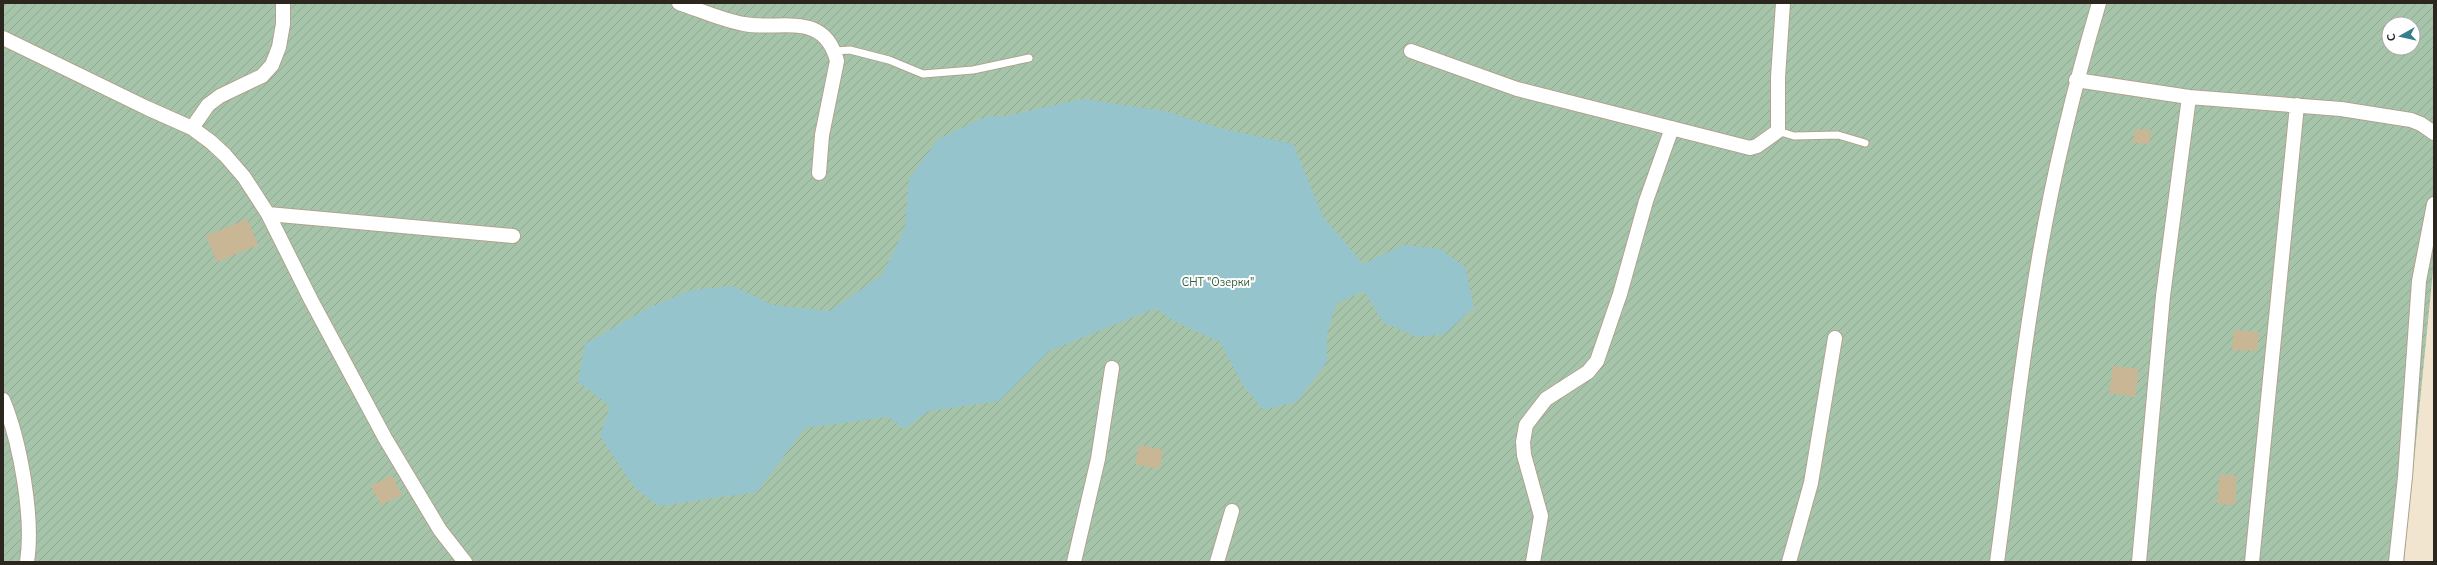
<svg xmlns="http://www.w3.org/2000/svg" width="2437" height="565" font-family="'Nunito Sans',sans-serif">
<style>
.garden{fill:url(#garden-furrows);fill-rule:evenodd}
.water{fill:#96c4cc}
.building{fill:#c9b695}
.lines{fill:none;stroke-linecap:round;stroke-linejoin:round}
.service-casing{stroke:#afa38e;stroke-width:9}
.minor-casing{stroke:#afa38e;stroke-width:16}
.service{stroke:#fff;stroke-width:7}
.minor{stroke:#fff;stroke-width:14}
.labels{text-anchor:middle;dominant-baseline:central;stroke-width:4;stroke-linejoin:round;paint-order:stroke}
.park-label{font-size:11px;fill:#305e39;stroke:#fff}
</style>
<defs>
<pattern id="garden-furrows" width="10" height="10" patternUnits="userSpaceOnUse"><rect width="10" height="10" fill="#a6c4aa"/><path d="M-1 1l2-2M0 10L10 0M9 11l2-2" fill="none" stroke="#8fa892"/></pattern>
</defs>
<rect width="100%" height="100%" fill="#f2e5cf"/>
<path class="garden" d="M 3,3 L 2434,3 L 2434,261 L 2404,562 L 3,562 ZM 2389,24 L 2413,24 L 2413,48 L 2389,48 Z"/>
<path class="water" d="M 1082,99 L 1164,111 L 1223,129 L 1293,144 L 1323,217 L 1363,264 L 1403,245 L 1440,249 L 1465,267 L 1474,307 L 1445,334 L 1417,337 L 1383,322 L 1364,291 L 1336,304 L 1327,334 L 1327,362 L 1297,402 L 1263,410 L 1243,385 L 1220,342 L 1172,320 L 1156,308 L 1049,351 L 999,401 L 929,411 L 904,429 L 888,417 L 805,428 L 757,492 L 659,506 L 635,488 L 600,436 L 610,406 L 578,382 L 585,344 L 646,309 L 691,290 L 732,286 L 773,305 L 830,311 L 882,275 L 905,228 L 909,179 L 938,139 L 985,117 L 1006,116 Z"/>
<path class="building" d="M 2135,129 L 2151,130 L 2149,144 L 2133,143 Z
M 247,219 L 258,245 L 217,262 L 206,236 Z
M 2234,330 L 2259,332 L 2257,351 L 2232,350 Z
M 2113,366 L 2139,369 L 2135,397 L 2109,393 Z
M 1139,445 L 1163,450 L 1159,469 L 1135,464 Z
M 2220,474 L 2237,476 L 2235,505 L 2217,504 Z
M 392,475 L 402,495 L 381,505 L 371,486 Z"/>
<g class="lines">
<g class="service-casing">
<path id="service" d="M 835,51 L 850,50 L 889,60 L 923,74 L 973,70 L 1029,58
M 1778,131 L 1794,136 L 1838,135 L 1865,143"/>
</g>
<g class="minor-casing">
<path id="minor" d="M 679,3 C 700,10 722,20 744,24 C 780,31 824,10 837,61 L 822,135 L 819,173
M 3,38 L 147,108 L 192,128 L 211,142 L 225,155 L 244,177 L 268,214 L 311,300 L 385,438 L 440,530 L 465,562
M 1411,51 L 1517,89 L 1750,148 L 1757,146 L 1778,131 L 1778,77 L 1783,3
M 2076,80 L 2189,97 L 2341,109 L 2411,120 L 2421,124 L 2434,133
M 192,128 L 208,105 L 220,96 L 262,76 L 272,65 L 279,47 L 283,24 L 283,3
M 268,214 L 513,236
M 3,400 C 20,441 34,518 27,562
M 1074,562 L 1098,459 L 1112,368
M 1217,562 L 1232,511
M 1533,562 L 1541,516 L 1524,455 L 1523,442 L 1526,425 L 1546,399 L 1588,372 L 1597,361 L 1620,294 L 1646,201 L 1672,128
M 1789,562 L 1811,483 L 1835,338
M 1997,562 C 2009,475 2018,388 2032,301 C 2047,200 2070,101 2099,3
M 2139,562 L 2163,296 L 2189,97
M 2252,562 L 2297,105
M 2396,562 L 2405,477 L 2419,281 L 2434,204"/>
</g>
<use href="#service" class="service"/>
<use href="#minor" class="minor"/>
</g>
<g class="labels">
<g class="park-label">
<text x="1218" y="282">СНТ "Озерки"</text>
</g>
</g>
<rect width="2437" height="565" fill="none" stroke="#2b261e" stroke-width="8"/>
<g transform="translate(2401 36) rotate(262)"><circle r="19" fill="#ffffff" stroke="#aaa8a5"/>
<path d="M0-3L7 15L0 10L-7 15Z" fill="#397f8b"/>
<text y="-6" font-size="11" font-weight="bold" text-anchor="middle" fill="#2b261e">С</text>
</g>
</svg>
